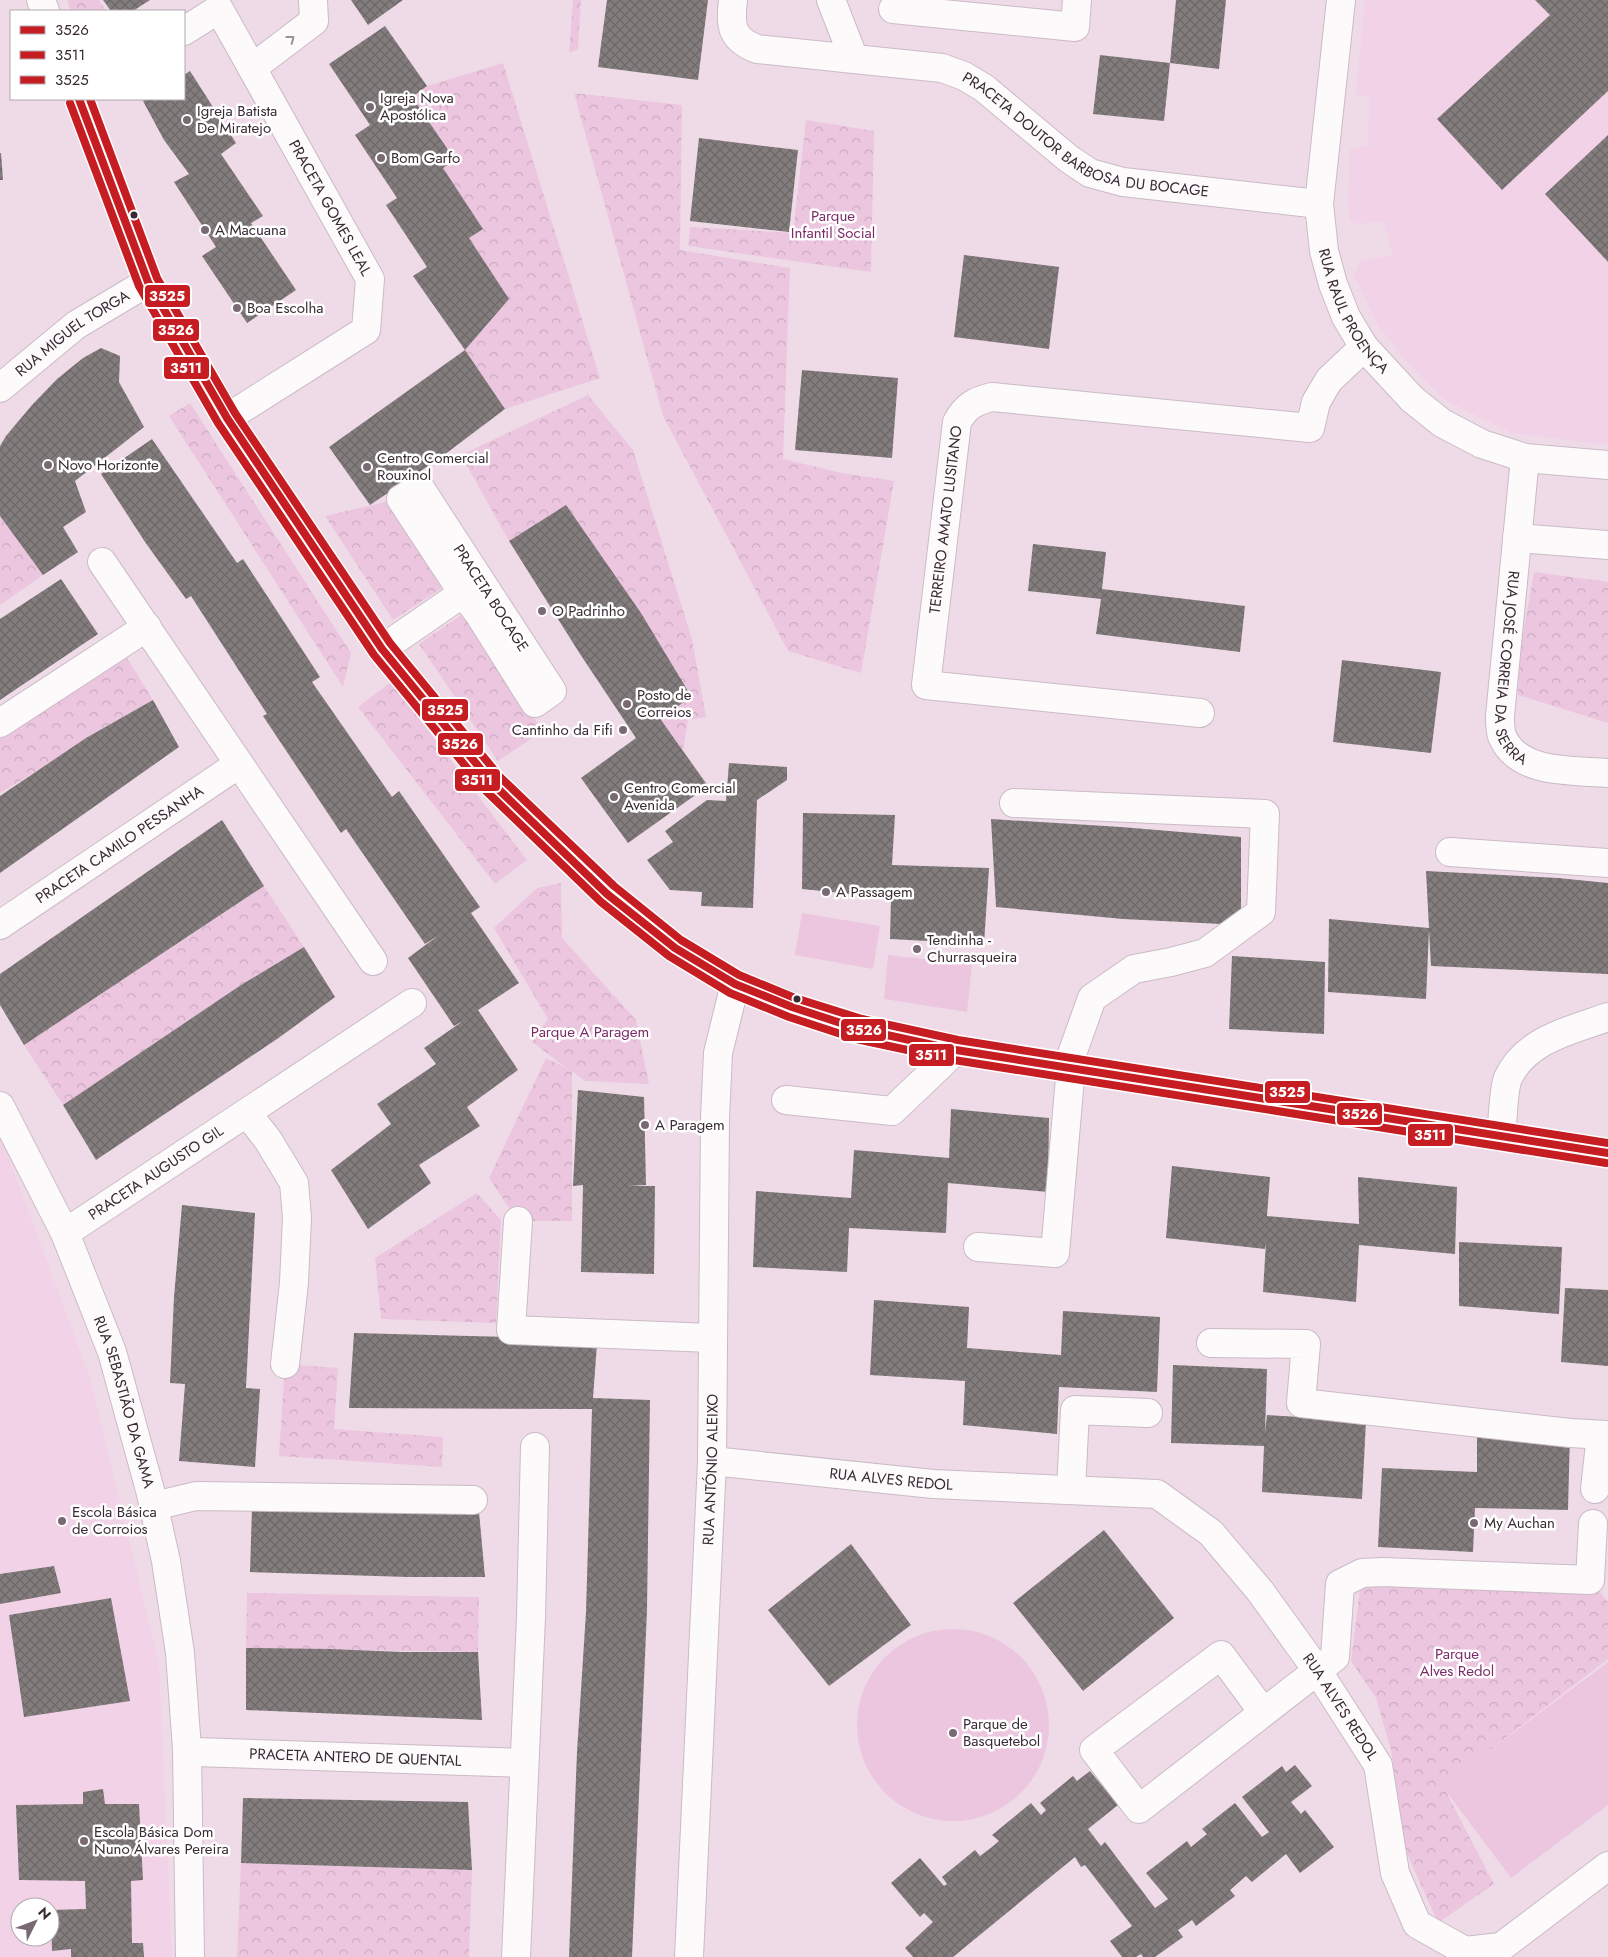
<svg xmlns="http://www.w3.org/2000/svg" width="1608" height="1957" font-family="Jost,sans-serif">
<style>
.built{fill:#f2d2e7;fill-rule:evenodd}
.green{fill:#ecc6df}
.park{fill:url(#park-crowns)}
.building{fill:url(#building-cross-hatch)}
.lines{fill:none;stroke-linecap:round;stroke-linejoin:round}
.minor-casing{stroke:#cabbc5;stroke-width:30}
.minor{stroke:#fdfafc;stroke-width:28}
.bus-1-casing{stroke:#fff;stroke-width:11}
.bus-2-casing{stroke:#fff;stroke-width:11}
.bus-3-casing{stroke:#fff;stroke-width:11}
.bus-1{stroke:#c61d23;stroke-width:8}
.bus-2{stroke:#c61d23;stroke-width:8}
.bus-3{stroke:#c61d23;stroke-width:8}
.oneway{stroke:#9b9298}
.poi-dot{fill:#796973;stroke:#fff;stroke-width:2}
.bus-dot{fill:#392b34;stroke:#fff;stroke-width:2}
.labels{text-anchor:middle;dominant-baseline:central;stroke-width:5;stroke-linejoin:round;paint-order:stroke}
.poi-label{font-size:15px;fill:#392b34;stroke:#fff;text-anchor:start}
.street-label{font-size:15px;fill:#392b34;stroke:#fff}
.park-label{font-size:15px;fill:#7a2b66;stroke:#fff}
.line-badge{stroke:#fff;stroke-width:2}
.badge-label{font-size:14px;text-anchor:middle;font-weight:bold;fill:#fff}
</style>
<defs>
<pattern id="park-crowns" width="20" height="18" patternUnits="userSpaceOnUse" patternTransform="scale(1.25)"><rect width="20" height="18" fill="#ecc6df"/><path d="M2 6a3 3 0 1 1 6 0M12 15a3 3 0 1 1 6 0" fill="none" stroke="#cbaac0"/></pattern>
<pattern id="building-cross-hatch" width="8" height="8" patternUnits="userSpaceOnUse" patternTransform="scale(1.25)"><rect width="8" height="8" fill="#847d7d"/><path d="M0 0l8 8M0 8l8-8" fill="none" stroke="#6d6767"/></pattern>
</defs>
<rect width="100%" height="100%" fill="#efdbe8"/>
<path class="built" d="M 1365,0 L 1608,0 L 1608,445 L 1513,433 L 1473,414 L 1443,399 L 1406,360 L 1378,325 L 1354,275 L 1361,261 L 1393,255 L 1383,221 L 1359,224 L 1350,221 L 1348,205 L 1350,149 L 1367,146 L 1370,98 L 1356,94 Z
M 0,1140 L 6,1150 L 90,1378 L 159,1664 L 172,1957 L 0,1957 ZM 20,1907 L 50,1907 L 50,1937 L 20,1937 Z"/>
<path class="green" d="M 802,913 L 880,926 L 873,969 L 795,955 Z
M 888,955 L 972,964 L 967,1012 L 884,999 Z
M857 1725a96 96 0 1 1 192 0a96 96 0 1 1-192 0Z
M 1608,1662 L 1608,1805 L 1511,1878 L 1442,1786 Z"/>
<path class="park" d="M 67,0 L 99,0 L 106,11 L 71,11 Z
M 573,0 L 581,0 L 578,49 L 569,53 Z
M 503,63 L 600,378 L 505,409 L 465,350 L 509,299 L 469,238 L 483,229 L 443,168 L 455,160 L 412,97 L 427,86 Z
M 574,93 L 682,105 L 680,250 L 790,268 L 783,459 L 842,473 L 894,481 L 861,673 L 788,651 L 663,416 Z
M 806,120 L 874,131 L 871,272 L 688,246 L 690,227 L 793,233 Z
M 588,395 L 633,450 L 692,639 L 706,717 L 688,720 L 683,751 L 661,720 L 691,696 L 566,505 L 509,541 L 461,455 Z
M 190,403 L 351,653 L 343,687 L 169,416 Z
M 386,502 L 442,588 L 393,620 L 325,516 Z
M 0,516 L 43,575 L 0,605 Z
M 1534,572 L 1608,582 L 1608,723 L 1518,695 L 1520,650 Z
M 464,613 L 543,731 L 498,761 L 419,644 Z
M 124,653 L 153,700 L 0,793 L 0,728 Z
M 391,682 L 527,860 L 495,884 L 358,707 Z
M 561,883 L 562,938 L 636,1020 L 649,1084 L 585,1081 L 572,1071 L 572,1221 L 518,1221 L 489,1178 L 546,1058 L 567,1068 L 532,1042 L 548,1019 L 494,928 L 537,888 Z
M 264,886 L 304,947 L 63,1105 L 24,1045 Z
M 477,1193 L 501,1220 L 496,1323 L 381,1319 L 375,1258 Z
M 285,1364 L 338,1368 L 334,1429 L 443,1437 L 442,1467 L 279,1456 Z
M 1362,1573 L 1590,1580 L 1608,1602 L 1608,1659 L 1443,1786 L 1494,1884 L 1438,1923 L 1405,1849 L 1391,1750 L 1376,1698 L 1351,1661 Z
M 247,1593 L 479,1597 L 478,1652 L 246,1648 Z
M 241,1863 L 472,1870 L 469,1957 L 237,1957 Z"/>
<path class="building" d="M 103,0 L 150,0 L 133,11 L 111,11 Z
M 351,0 L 403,0 L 368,25 Z
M 607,0 L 708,0 L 698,80 L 598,67 Z
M 1176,0 L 1226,0 L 1219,69 L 1170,63 Z
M 1535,0 L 1608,0 L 1608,91 L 1502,190 L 1437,119 L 1550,15 Z
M 385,26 L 427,86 L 412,97 L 455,160 L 443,168 L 483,229 L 469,238 L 509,299 L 465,350 L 413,276 L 427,267 L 386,205 L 397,198 L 355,135 L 370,125 L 329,64 Z
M 1100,55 L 1170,63 L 1164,121 L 1093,114 Z
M 190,71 L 236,143 L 221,154 L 263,216 L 251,223 L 296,290 L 247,323 L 202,256 L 216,247 L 174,182 L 189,174 L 164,140 L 143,101 L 146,99 L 184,99 L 184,75 Z
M 1608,135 L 1608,262 L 1545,194 Z
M 699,138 L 798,150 L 789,232 L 690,221 Z
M 0,153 L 1,153 L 3,180 L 0,180 Z
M 964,255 L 1059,267 L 1049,349 L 954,337 Z
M 101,348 L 120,356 L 119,382 L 144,427 L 75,481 L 86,512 L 63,527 L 78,552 L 43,575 L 0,516 L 0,446 L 6,436 L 32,405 L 57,379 L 83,358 Z
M 465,350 L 505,409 L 440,458 L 370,505 L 329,447 Z
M 802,370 L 898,378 L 892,458 L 795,450 Z
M 152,439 L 237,563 L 243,559 L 320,677 L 312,682 L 392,797 L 399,791 L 480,907 L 471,913 L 519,983 L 478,1010 L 518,1070 L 467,1107 L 480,1126 L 419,1165 L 431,1183 L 368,1229 L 331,1170 L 391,1124 L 377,1104 L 436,1064 L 424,1048 L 463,1021 L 454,1026 L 408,958 L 439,935 L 425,944 L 346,829 L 341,833 L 263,716 L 267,714 L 191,596 L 186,599 L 145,542 L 101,474 Z
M 566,505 L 641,613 L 691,696 L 661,720 L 708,786 L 628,843 L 581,778 L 636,738 L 580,654 L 509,541 Z
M 1033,544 L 1106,552 L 1102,589 L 1245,606 L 1240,652 L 1096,634 L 1101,599 L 1028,591 Z
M 61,579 L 98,634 L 0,700 L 0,619 Z
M 1342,660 L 1441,672 L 1431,753 L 1333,742 Z
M 153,700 L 179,747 L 0,873 L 0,796 L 86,738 Z
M 729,763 L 787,767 L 787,780 L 757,800 L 753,908 L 701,906 L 702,892 L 670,890 L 647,860 L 673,842 L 665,831 L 707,800 L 726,801 Z
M 803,813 L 895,815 L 892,865 L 989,868 L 984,944 L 890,939 L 891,898 L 802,889 Z
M 991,819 L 1121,827 L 1241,837 L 1241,925 L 1123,919 L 996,907 Z
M 222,820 L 264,886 L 24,1045 L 0,1005 L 0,974 Z
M 1426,871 L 1558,878 L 1608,883 L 1608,974 L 1431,966 L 1429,930 L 1426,999 L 1328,992 L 1329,919 L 1429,928 Z
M 304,947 L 335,997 L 277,1039 L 96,1160 L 63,1105 L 241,985 Z
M 1232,956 L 1325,962 L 1324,1034 L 1229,1029 Z
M 578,1090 L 644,1097 L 646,1185 L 629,1186 L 655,1186 L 654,1274 L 581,1272 L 583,1185 L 573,1186 Z
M 951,1109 L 1049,1118 L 1048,1192 L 948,1183 L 946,1233 L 849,1228 L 847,1272 L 753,1267 L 756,1191 L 851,1198 L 854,1150 L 949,1158 Z
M 1172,1166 L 1270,1177 L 1267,1216 L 1359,1224 L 1358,1177 L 1457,1187 L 1455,1254 L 1359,1245 L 1356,1302 L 1263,1292 L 1266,1242 L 1265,1249 L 1166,1238 Z
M 182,1205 L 255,1213 L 246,1388 L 260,1389 L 255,1467 L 179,1461 L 185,1384 L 170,1383 L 174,1297 Z
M 1459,1242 L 1562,1247 L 1559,1314 L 1459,1306 Z
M 1565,1288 L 1608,1290 L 1608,1366 L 1561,1362 Z
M 874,1300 L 969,1307 L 967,1348 L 1061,1355 L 1063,1311 L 1160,1317 L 1157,1392 L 1059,1387 L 1057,1434 L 963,1425 L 965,1381 L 870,1375 Z
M 354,1333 L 509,1337 L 597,1344 L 593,1398 L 650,1400 L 647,1610 L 632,1957 L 569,1957 L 577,1752 L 586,1612 L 592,1409 L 349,1408 Z
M 1173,1365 L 1267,1369 L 1265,1432 L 1267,1415 L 1366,1421 L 1362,1499 L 1262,1492 L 1264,1446 L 1171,1443 Z
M 1477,1431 L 1570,1433 L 1568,1510 L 1475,1508 L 1473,1552 L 1378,1547 L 1382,1468 L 1477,1472 Z
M 252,1508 L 479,1512 L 485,1577 L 408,1577 L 250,1572 Z
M 1104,1530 L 1174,1618 L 1083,1691 L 1013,1603 Z
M 851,1544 L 911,1625 L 829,1686 L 768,1610 Z
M 54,1566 L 61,1593 L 0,1604 L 0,1574 Z
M 111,1598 L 130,1701 L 24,1717 L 9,1615 Z
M 246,1648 L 331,1649 L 402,1652 L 478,1652 L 482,1720 L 246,1710 Z
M 1295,1765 L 1312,1786 L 1291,1802 L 1301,1814 L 1305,1810 L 1334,1847 L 1300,1873 L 1286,1854 L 1252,1882 L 1246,1876 L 1230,1890 L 1235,1896 L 1196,1926 L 1192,1920 L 1178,1930 L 1183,1937 L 1155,1957 L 1143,1957 L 1141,1954 L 1136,1957 L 1122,1957 L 1110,1941 L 1132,1926 L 1085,1865 L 1081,1867 L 1075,1857 L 953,1957 L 913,1957 L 905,1948 L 933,1922 L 924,1913 L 920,1917 L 891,1883 L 920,1858 L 944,1886 L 947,1884 L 942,1877 L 975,1850 L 980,1856 L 992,1847 L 999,1841 L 992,1835 L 1031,1803 L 1041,1815 L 1046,1810 L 1040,1803 L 1073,1776 L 1077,1781 L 1090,1771 L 1118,1805 L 1088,1829 L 1101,1846 L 1105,1842 L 1155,1908 L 1168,1899 L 1146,1873 L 1187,1841 L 1191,1847 L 1207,1834 L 1202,1829 L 1235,1803 L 1262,1837 L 1269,1832 L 1242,1797 L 1282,1766 L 1286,1772 Z
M 103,1789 L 105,1804 L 139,1804 L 143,1880 L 131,1881 L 132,1943 L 143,1943 L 144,1957 L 71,1957 L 71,1949 L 52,1951 L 51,1910 L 86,1909 L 85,1881 L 19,1880 L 16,1805 L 83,1804 L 83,1792 Z
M 243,1798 L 468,1802 L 472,1870 L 241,1863 Z"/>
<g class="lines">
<g class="minor-casing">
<g id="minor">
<path d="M 41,0 L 45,11"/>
<path d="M 733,0 C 730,26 731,39 757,49 L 854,59"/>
<path id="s1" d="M 831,0 L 854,59 L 942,68 L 964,76 L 984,88 L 1069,159 L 1090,173 L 1123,182 L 1319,204"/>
<path id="s2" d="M 1341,0 L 1319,204 L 1324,251 L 1333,284 L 1346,317 L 1364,347 L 1412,399 L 1442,423 L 1482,444 L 1525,458 L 1608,465"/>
<path d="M 893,9 L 1075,27 L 1077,0"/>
<path id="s3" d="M 184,31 L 219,9 L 370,279 L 366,330 L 227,418"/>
<path d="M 252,68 L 314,21 L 313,0"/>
<path d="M 79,99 L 148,282 L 227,418 L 382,649 L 493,784 L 607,894 L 675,948 L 735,984 L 792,1007 L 859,1029 L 956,1050 L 1608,1153"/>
<path id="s4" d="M 0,388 L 76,325 L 148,282"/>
<path id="s5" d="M 1525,458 L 1500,716 C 1500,722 1500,730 1502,736 C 1518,775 1574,770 1608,773"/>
<path d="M 1517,538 L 1608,545"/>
<path d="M 102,562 L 373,961"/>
<path d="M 382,649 L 463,593 L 479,614 L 535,703 L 552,691 L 420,488 L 401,499 L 463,593"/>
<path id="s6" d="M 1200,713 L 926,685 L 957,422 C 966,406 975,401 992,397 L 1310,428 L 1316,402 L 1329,380 L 1364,347"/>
<path d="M 0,723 L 147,627"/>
<path d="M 1450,852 L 1608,863"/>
<path id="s7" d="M 0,925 L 239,764"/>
<path d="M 786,1100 L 892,1111 L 956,1050"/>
<path id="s8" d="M 0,1106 L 65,1233 L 112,1352 L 150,1490 L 166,1561 L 180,1653 L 187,1749 L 190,1957"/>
<path d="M 247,1113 L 268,1140 L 294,1183 L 297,1217 L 294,1283 L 285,1364"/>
<path d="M 1501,1136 C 1503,1122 1503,1090 1508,1078 C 1526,1039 1572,1030 1608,1017"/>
<path d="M 518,1221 L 511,1330 L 711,1338"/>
<path id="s9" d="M 65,1233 L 412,1003"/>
<path d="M 978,1247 L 1055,1253 L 1072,1054 L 1092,998 L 1134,969 L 1171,962 L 1205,953 L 1261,912 L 1265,814 L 1014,803"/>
<path d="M 1211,1343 L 1306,1344 L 1301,1403 L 1570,1433 L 1608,1435"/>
<path id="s10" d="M 712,1461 L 933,1484 L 1157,1494 L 1211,1533 L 1260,1591 L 1317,1670 L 1378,1765 L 1395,1873 L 1417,1924 L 1465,1951 L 1501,1947 L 1608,1866"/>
<path d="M 1595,1489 L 1601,1435"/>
<path d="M 1071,1490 L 1075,1410 L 1148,1413"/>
<path d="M 154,1506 L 196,1496 L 473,1500"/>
<path d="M 1263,1712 L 1221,1655 L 1094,1750 L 1139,1809 L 1335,1657 L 1340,1584 L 1362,1573 L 1383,1572 L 1590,1580 L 1593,1524"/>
<path id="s11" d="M 187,1749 L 195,1752 L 524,1763"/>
<path d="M 516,1957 L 531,1617 L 535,1447"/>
<path id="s12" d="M 689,1957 L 712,1461 L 715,1118 L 718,1053 L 735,984"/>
</g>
</g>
<use href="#minor" class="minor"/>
<g class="bus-1-casing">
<path id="bus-1" d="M 79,99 L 148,282 L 227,418 L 382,649 L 493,784 L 607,894 L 675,948 L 735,984 L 792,1007 L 859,1029 L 956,1050 L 1608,1153"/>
</g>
<g class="bus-2-casing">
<path id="bus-2" d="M 70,103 L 139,286 L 218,423 L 374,655 L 486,791 L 601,902 L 669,956 L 730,993 L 789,1017 L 856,1039 L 954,1060 L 1606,1163"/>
</g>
<g class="bus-3-casing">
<path id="bus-3" d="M 90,99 L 157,278 L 235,413 L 390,643 L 500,777 L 614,886 L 681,940 L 739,975 L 795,998 L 862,1019 L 958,1040 L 1608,1143"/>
</g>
<use href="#bus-1" class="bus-1"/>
<use href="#bus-2" class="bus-2"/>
<use href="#bus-3" class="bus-3"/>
</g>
<defs><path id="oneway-chevron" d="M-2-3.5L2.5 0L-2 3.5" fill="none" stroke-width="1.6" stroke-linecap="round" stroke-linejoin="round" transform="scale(1.25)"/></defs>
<use class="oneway" href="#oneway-chevron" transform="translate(291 39) rotate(-37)"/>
<g class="poi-dot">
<circle cx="370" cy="107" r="5"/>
<circle cx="187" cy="120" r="5"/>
<circle cx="381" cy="158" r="5"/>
<circle cx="205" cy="230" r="5"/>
<circle cx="237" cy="308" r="5"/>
<circle cx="48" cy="465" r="5"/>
<circle cx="367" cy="467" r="5"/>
<circle cx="542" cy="611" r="5"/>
<circle cx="627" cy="704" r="5"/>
<circle cx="623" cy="730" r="5"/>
<circle cx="614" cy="797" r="5"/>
<circle cx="826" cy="892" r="5"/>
<circle cx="917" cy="949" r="5"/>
<circle cx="645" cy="1125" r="5"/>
<circle cx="62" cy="1521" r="5"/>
<circle cx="1474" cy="1523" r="5"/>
<circle cx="953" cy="1733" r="5"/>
<circle cx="84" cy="1841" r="5"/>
</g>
<g class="bus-dot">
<circle cx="134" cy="215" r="4.5"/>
<circle cx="797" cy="999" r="4.5"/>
</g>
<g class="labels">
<g class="poi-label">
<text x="380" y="98">Igreja Nova<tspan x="380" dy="17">Apostólica</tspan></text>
<text x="197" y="111">Igreja Batista<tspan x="197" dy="17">De Miratejo</tspan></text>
<text x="391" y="158">Bom Garfo</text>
<text x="215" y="230">A Macuana</text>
<text x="247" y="308">Boa Escolha</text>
<text x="377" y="458">Centro Comercial<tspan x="377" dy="17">Rouxinol</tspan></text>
<text x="58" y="465">Novo Horizonte</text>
<text x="552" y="611">O Padrinho</text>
<text x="637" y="695">Posto de<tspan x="637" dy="17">Correios</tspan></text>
<text x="613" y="730" text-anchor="end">Cantinho da Fifi</text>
<text x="624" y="788">Centro Comercial<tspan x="624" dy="17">Avenida</tspan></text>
<text x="836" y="892">A Passagem</text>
<text x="927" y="940">Tendinha -<tspan x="927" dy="17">Churrasqueira</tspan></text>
<text x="655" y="1125">A Paragem</text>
<text x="72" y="1512">Escola Básica<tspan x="72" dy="17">de Corroios</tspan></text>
<text x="1484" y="1523">My Auchan</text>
<text x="963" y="1724">Parque de<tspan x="963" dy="17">Basquetebol</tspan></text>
<text x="94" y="1832">Escola Básica Dom<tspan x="94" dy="17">Nuno Álvares Pereira</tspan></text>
</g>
<g class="street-label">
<text stroke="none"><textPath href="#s1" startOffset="315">PRACETA DOUTOR BARBOSA DU BOCAGE</textPath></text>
<text stroke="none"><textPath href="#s3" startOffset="269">PRACETA GOMES LEAL</textPath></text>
<text stroke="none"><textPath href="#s2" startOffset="320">RUA RAUL PROENÇA</textPath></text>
<text stroke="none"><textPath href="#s4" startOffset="91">RUA MIGUEL TORGA</textPath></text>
<text stroke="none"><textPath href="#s6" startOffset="442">TERREIRO AMATO LUSITANO</textPath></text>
<text transform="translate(491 598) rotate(57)">PRACETA BOCAGE</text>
<text stroke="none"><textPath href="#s5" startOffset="214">RUA JOSÉ CORREIA DA SERRA</textPath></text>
<text stroke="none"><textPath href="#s7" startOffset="144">PRACETA CAMILO PESSANHA</textPath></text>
<text stroke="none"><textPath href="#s9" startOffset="109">PRACETA AUGUSTO GIL</textPath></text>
<text stroke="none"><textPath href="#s8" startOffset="322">RUA SEBASTIÃO DA GAMA</textPath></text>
<text stroke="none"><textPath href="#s12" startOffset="488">RUA ANTÓNIO ALEIXO</textPath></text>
<text stroke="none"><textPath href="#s10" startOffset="180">RUA ALVES REDOL</textPath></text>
<text stroke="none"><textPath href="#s10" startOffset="730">RUA ALVES REDOL</textPath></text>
<text stroke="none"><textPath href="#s11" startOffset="169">PRACETA ANTERO DE QUENTAL</textPath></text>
</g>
<g class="park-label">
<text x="833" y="216">Parque<tspan x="833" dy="17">Infantil Social</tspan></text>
<text x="590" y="1032">Parque A Paragem</text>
<text x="1457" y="1654">Parque<tspan x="1457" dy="17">Alves Redol</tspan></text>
</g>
</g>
<g class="line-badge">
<rect x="144" y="284" width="47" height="24" rx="5" fill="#c61d23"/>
<rect x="152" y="318" width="48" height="24" rx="5" fill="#c61d23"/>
<rect x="163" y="356" width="47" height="24" rx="5" fill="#c61d23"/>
<rect x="421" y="698" width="48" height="24" rx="5" fill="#c61d23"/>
<rect x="437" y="732" width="47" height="24" rx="5" fill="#c61d23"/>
<rect x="454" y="768" width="47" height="24" rx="5" fill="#c61d23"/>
<rect x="840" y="1018" width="47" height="24" rx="5" fill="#c61d23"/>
<rect x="908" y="1043" width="47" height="24" rx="5" fill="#c61d23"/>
<rect x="1264" y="1080" width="47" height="24" rx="5" fill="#c61d23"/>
<rect x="1336" y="1102" width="47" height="24" rx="5" fill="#c61d23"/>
<rect x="1407" y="1123" width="47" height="24" rx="5" fill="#c61d23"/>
</g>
<g class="badge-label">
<text x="167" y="301">3525</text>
<text x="176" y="335">3526</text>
<text x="186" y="373">3511</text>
<text x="445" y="715">3525</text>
<text x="460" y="749">3526</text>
<text x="477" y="785">3511</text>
<text x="864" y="1035">3526</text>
<text x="931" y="1060">3511</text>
<text x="1287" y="1097">3525</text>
<text x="1360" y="1119">3526</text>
<text x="1430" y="1140">3511</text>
</g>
<rect x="10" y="10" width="175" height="90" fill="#ffffff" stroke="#b0aaae"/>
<rect x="20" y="26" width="25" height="8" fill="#c61d23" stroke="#b0aaae"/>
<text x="55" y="35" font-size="15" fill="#392b34">3526</text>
<rect x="20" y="51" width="25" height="8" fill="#c61d23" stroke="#b0aaae"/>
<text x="55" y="60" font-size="15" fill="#392b34">3511</text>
<rect x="20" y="76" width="25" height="8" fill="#c61d23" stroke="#b0aaae"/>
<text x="55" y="85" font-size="15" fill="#392b34">3525</text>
<g transform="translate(35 1922) rotate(48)"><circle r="24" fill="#ffffff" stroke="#b0aaae"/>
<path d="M0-4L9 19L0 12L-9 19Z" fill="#796973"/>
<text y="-8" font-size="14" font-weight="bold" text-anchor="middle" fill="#392b34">N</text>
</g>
</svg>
